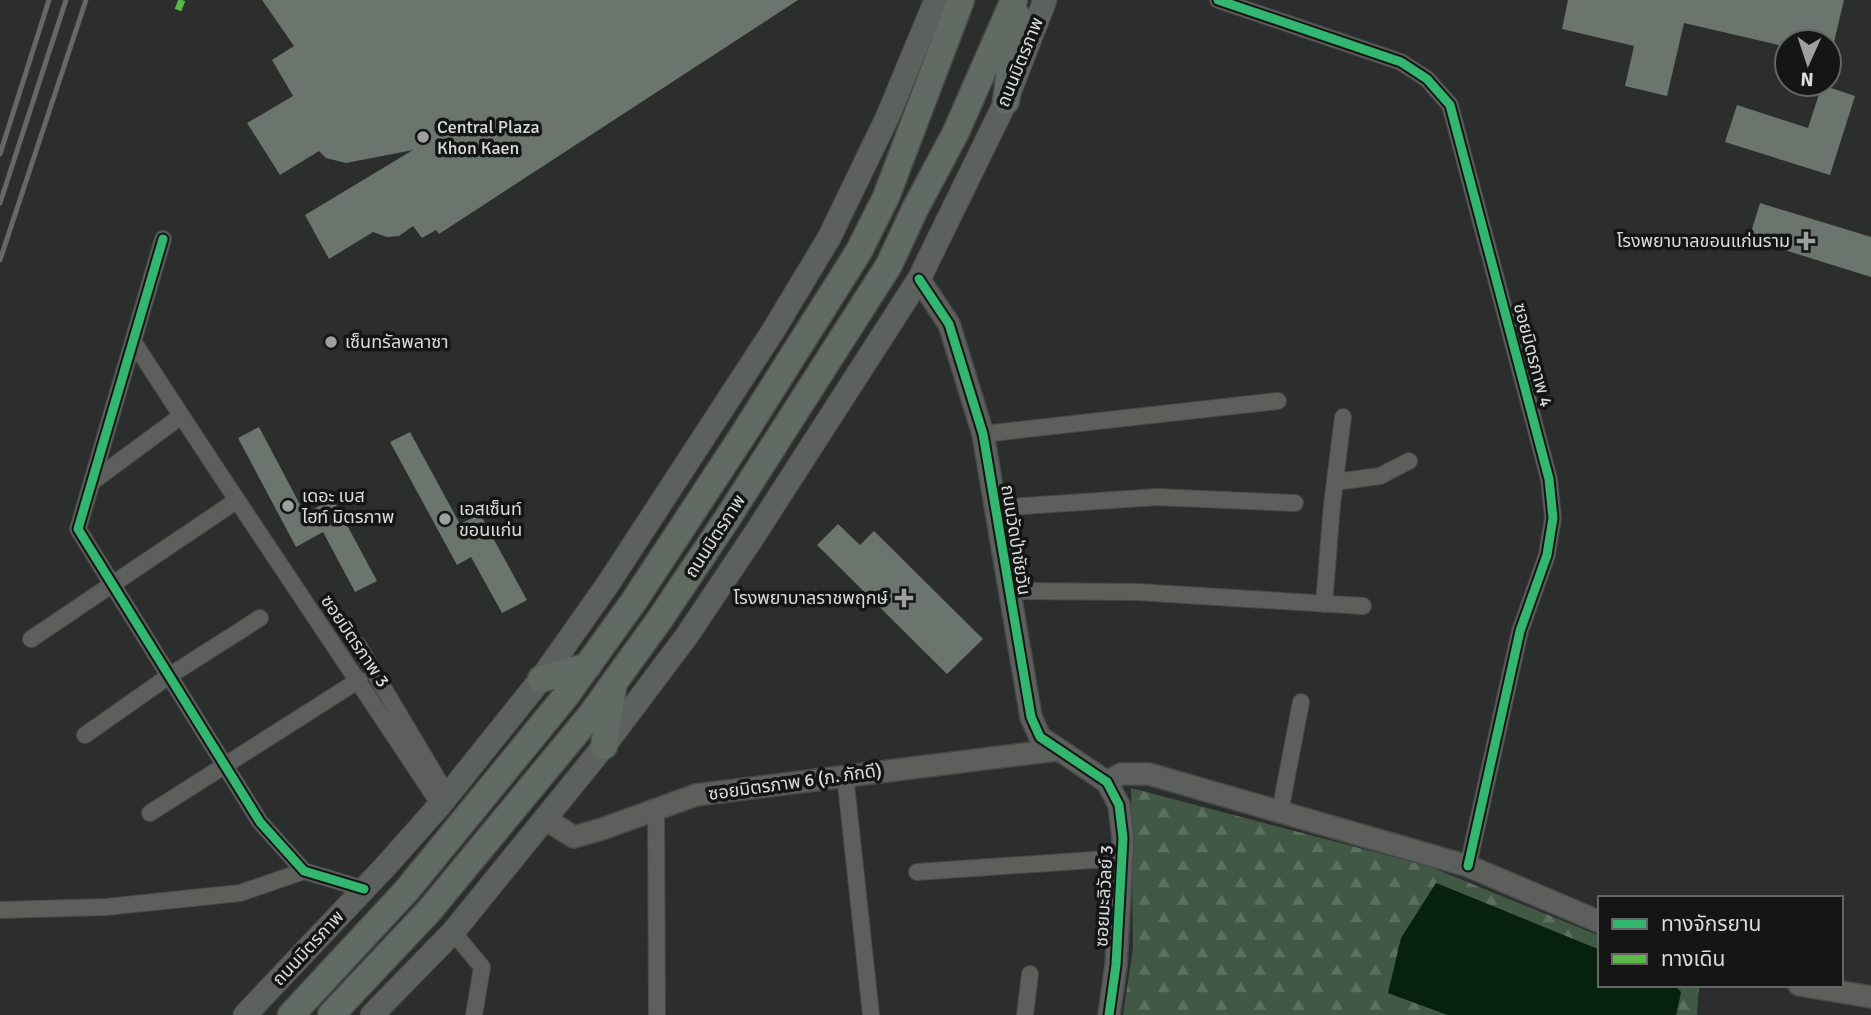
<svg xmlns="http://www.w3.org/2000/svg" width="1871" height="1015" font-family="Signika,'Noto Sans Thai',sans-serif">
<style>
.forest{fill:url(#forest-firs)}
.water{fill:#07210f}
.building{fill:#6c756d}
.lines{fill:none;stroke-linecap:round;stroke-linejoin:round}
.minor-casing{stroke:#474a48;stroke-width:18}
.tertiary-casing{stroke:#474a48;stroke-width:24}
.secondary-casing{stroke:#474a48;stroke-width:25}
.primary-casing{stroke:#474a48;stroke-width:29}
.minor{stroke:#5d5f5d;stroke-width:16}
.tertiary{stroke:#5d5f5d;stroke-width:21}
.secondary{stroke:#5c615d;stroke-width:23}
.primary{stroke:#616a63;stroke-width:26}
.rail{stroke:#666866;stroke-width:5}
.quiet{stroke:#58b947;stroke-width:7;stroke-dasharray:14 7;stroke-linecap:butt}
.cycleway-casing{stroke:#141615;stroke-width:13}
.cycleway{stroke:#33b770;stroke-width:9}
.poi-dot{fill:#9da09e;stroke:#141615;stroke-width:2.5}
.labels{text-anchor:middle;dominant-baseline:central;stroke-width:7;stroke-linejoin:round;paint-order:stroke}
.street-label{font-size:18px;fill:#dadddb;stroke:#141615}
.poi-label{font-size:18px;fill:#dadddb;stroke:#141615;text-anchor:start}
</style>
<defs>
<pattern id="forest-firs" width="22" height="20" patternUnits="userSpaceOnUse" patternTransform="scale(1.75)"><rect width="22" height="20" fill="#415845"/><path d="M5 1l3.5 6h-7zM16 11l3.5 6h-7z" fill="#5c705f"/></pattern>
</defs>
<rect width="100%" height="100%" fill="#2b2e2c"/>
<path class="forest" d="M 1131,788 L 1428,866 L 1600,936 L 1600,950 L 1436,883 L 1388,993 L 1448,1015 L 1123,1015 L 1133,949 Z
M 1674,985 L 1699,985 L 1697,1015 L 1676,1015 L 1681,992 Z"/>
<path class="water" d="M 1436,883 L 1600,950 L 1600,985 L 1674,985 L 1681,992 L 1676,1015 L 1448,1015 L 1388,993 L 1401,938 Z"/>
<path class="building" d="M 262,0 L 798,0 L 439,234 L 436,230 L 422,238 L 413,226 L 399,236 L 387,237 L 373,232 L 329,259 L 305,215 L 413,150 L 346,163 L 326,158 L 319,151 L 280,175 L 247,123 L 293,96 L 272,60 L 294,46 Z
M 1568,0 L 1844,0 L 1834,42 L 1787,42 L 1787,47 L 1684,23 L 1667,96 L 1625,86 L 1634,46 L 1562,29 Z
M 1822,85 L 1855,96 L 1830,175 L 1725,142 L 1737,105 L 1808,128 Z
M 1760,203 L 1871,237 L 1871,277 L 1749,239 Z
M 259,427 L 305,514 L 333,499 L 377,581 L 355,592 L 323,532 L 296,547 L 238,438 Z
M 410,432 L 460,524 L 480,514 L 527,600 L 502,613 L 471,557 L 457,565 L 390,442 Z
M 838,524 L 860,545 L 874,531 L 983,639 L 947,674 L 817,545 Z"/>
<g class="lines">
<g class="minor-casing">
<path id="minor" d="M 1218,0 L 1401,62 L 1427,79 L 1450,105 L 1549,479 L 1553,518 L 1547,555 L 1520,631 L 1468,866
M 163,239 L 78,529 L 260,822 L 304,871 L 364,889
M 133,341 C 233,497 338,650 440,805
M 983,434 L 1278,401
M 92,482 L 181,416
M 1335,482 L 1380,476 L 1409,461
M 995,508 L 1157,497 L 1295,503
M 1008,591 L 1137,592 L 1363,606
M 1324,604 L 1332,505 L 1343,417
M 31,639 L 236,501
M 358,645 L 447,795
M 85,735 L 169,676 L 260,618
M 845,775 L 871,1015
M 656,810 L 657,1015
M 1280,812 L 1301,702
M 150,813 L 359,680
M 917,872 L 1122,858
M 0,910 L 106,907 L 240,893 L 304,871
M 453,932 L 482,967 L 474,1015
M 1025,1015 L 1030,974"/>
</g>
<g class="tertiary-casing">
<path id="tertiary" d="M 919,279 L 949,324 L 983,434 L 1031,717 L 1040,737 L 1107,782 L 1119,805 L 1123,838 L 1116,965 L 1109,1015
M 1107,782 L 1121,774 L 1149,774 L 1468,866 L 1600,922
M 545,819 L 574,837 L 602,829 L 696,795 L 1056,750
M 1799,985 L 1871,997"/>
</g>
<g class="secondary-casing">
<path id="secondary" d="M 245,1015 L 384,868 L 440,805 L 541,679 L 608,584 L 773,331 L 829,238 L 887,118 L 936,0
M 372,1015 L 453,932 L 604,746 L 686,637 L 753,537 L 919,279 L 1006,101 L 1045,0"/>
</g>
<g class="primary-casing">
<path id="primary" d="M 1006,101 L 1017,16
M 541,679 L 588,666
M 604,746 L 613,688
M 291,1015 L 407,890 L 565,697 L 634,601 L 741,438 L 859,251 L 886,197 L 961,0
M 331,1015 L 429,911 L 590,716 L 660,619 L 727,519 L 889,265 L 915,209 L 956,132 L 1014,0"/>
</g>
<use href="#minor" class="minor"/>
<use href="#tertiary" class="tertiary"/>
<use href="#secondary" class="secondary"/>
<use href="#primary" class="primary"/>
<path class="rail" d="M 0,154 L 49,0
M 0,203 L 66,0
M 0,260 L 86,0"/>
<path class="quiet" d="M 178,10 L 182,0"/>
<g class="cycleway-casing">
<path id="cycleway" d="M 1218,0 L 1401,62 L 1427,79 L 1450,105 L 1549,479 L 1553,518 L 1547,555 L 1520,631 L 1468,866
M 163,239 L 78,529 L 260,822 L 304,871 L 364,889
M 919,279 L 949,324 L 983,434 L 1031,717 L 1040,737 L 1107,782 L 1119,805 L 1123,838 L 1116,965 L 1109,1015"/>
</g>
<use href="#cycleway" class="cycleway"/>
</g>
<g class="poi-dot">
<circle cx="423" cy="137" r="7"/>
<path d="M1802.5 230.5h7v7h7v7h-7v7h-7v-7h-7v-7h7z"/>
<circle cx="331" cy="342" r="7"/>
<circle cx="288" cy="506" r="7"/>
<circle cx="445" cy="519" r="7"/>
<path d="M900.5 587.5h7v7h7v7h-7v7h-7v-7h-7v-7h7z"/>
</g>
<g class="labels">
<g class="street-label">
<text transform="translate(1020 62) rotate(-68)">ถนนมิตรภาพ</text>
<text transform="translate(1533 355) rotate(75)">ซอยมิตรภาพ 4</text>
<text transform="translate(715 536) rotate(-57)">ถนนมิตรภาพ</text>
<text transform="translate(1016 540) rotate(81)">ถนนวัดป่าชัยวัน</text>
<text transform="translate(355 641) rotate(56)">ซอยมิตรภาพ 3</text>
<text transform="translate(795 782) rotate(-8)">ซอยมิตรภาพ 6 (ภ. ภักดี)</text>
<text transform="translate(1104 896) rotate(-87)">ซอยมะลิวัลย์ 3</text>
<text transform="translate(308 948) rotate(-47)">ถนนมิตรภาพ</text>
</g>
<g class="poi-label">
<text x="437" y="127">Central Plaza<tspan x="437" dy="21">Khon Kaen</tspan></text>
<text x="1790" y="241" text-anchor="end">โรงพยาบาลขอนแก่นราม</text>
<text x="345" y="342">เซ็นทรัลพลาซา</text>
<text x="302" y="496">เดอะ เบส<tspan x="302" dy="21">ไฮท์ มิตรภาพ</tspan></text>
<text x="459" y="509">เอสเซ็นท์<tspan x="459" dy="21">ขอนแก่น</tspan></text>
<text x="888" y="598" text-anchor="end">โรงพยาบาลราชพฤกษ์</text>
</g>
</g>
<rect x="1598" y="896" width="245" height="91" fill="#141615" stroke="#636664" stroke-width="2"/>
<rect x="1612" y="919" width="35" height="10" fill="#33b770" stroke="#636664" stroke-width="2"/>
<text x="1661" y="931" font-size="21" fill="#dadddb">ทางจักรยาน</text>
<rect x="1612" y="954" width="35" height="10" fill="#58b947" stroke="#636664" stroke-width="2"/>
<text x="1661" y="966" font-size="21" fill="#dadddb">ทางเดิน</text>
<g transform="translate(1808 63) rotate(183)"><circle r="33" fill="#141615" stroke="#636664" stroke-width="2"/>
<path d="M0-5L12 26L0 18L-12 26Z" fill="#9da09e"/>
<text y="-10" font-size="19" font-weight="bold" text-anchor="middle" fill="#dadddb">N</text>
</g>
</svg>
